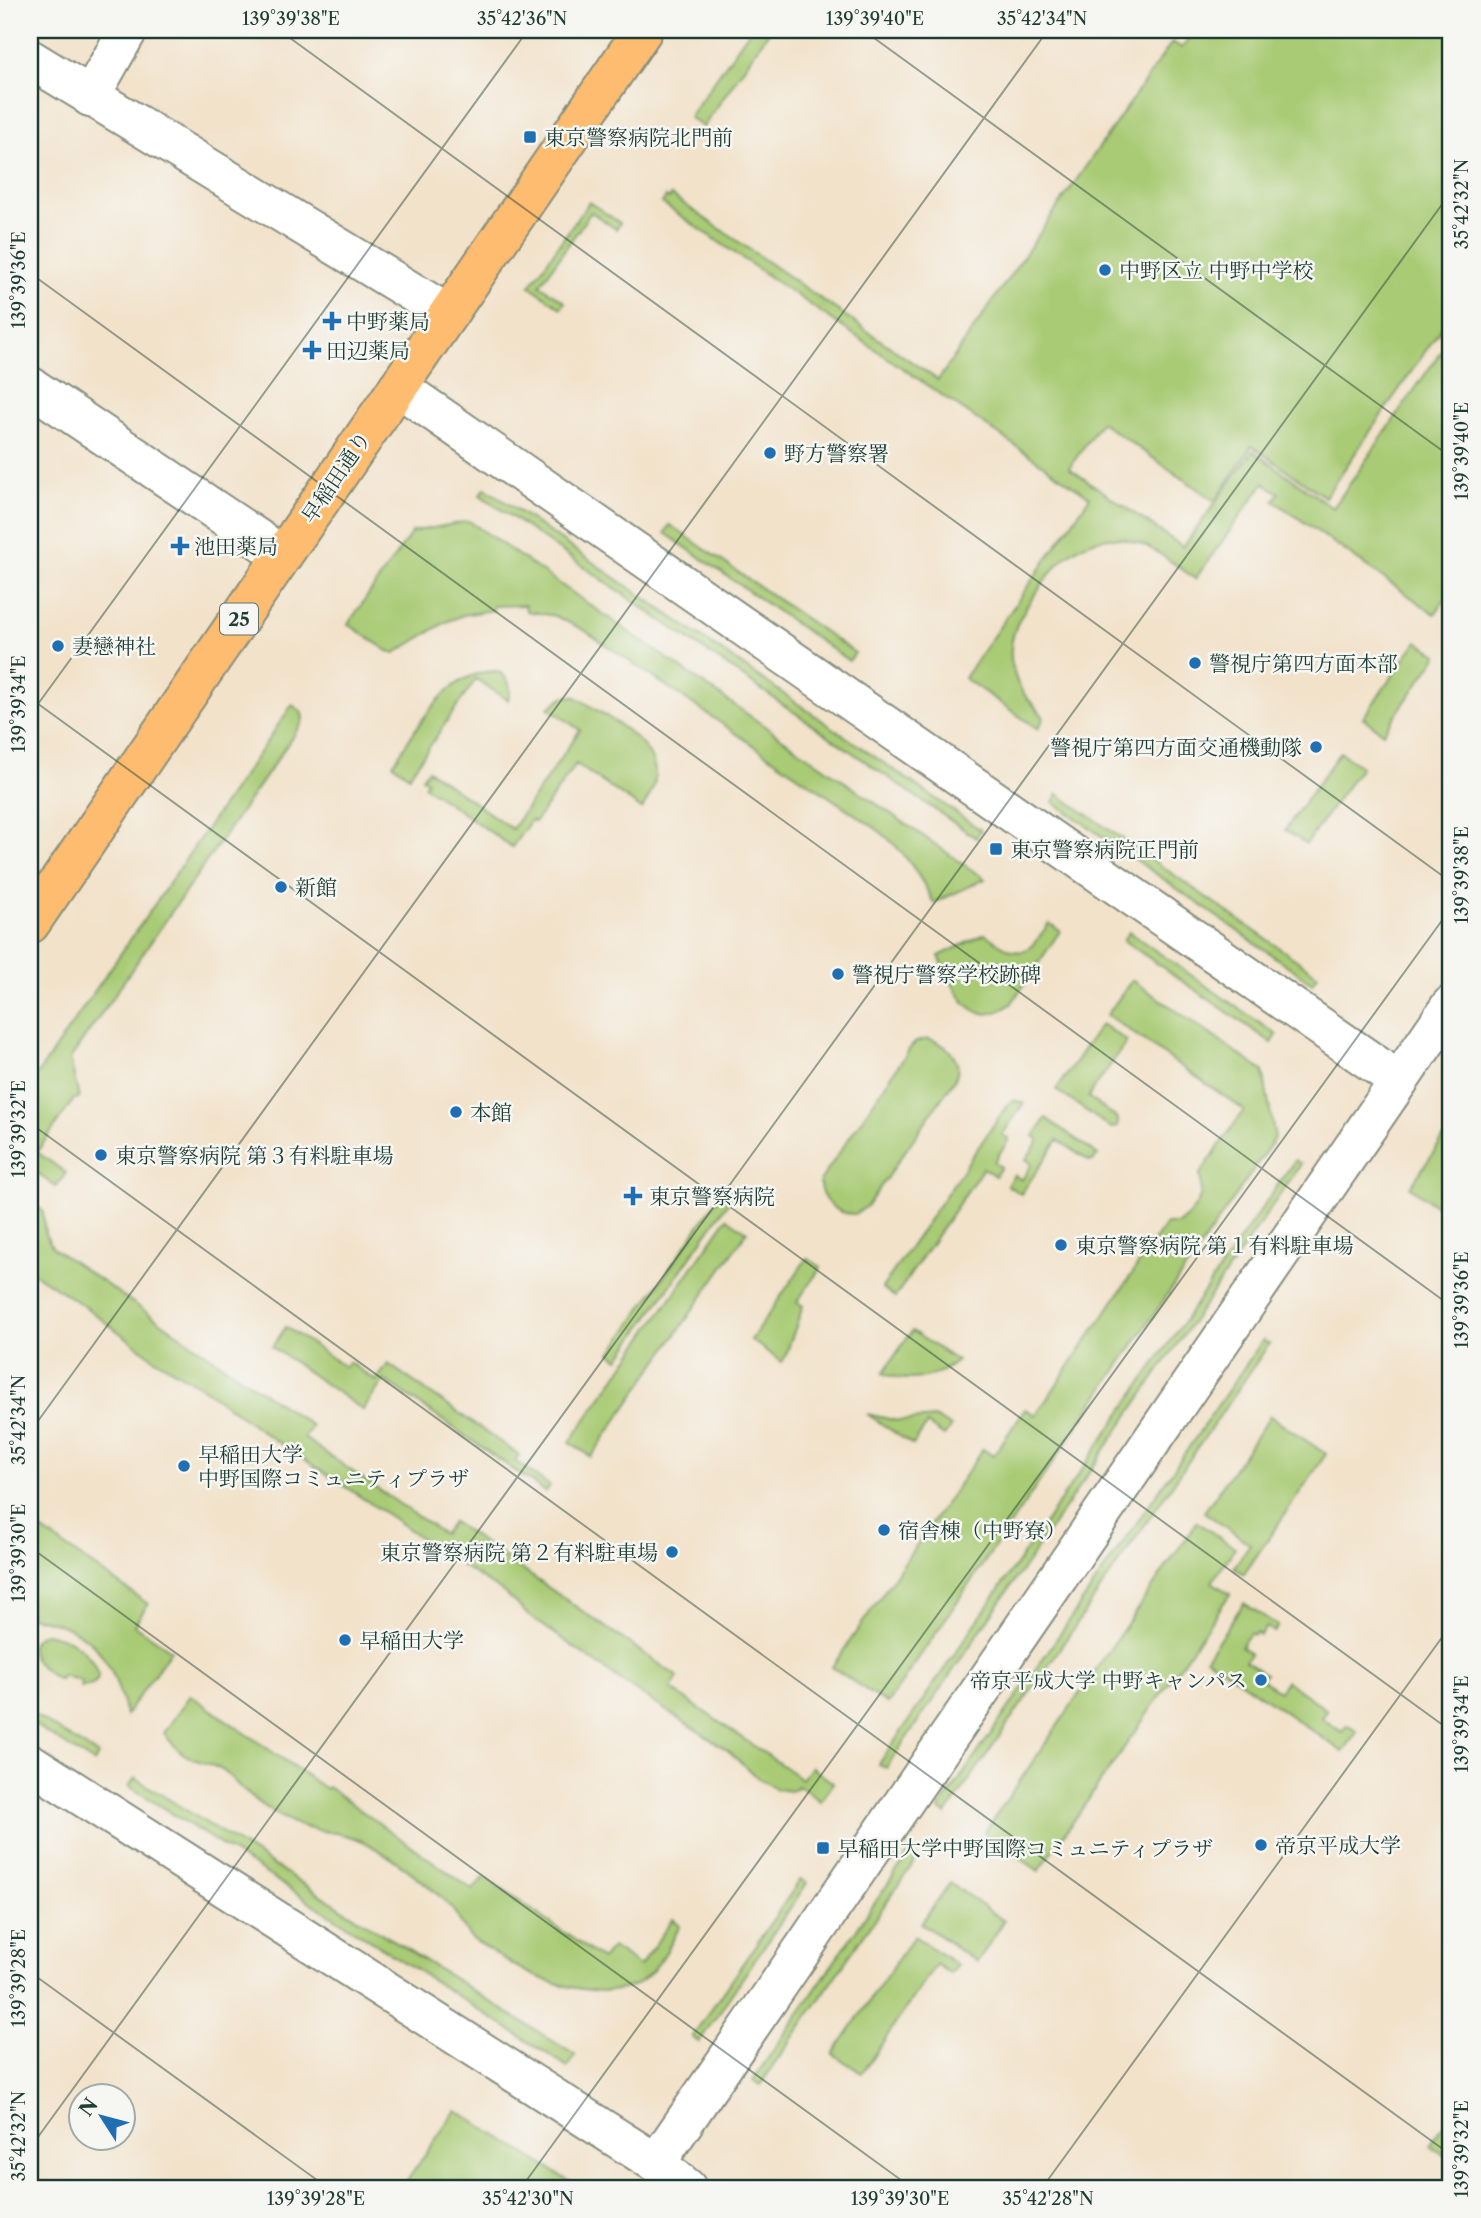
<svg xmlns="http://www.w3.org/2000/svg" width="1481" height="2218" font-family="'Libre Caslon Text','Noto Serif JP',serif">
<style>
.green{fill:#a9cb74;stroke:#648454;stroke-width:2}
.lines{fill:none;stroke-linecap:round;stroke-linejoin:round}
.minor-casing{stroke:#88907f;stroke-width:42}
.major-casing{stroke:#88907f;stroke-width:42}
.minor{stroke:#fff;stroke-width:38}
.major{stroke:#fdbc6f;stroke-width:38}
.ticks{fill:none;stroke:#1f3d34;stroke-width:2;stroke-opacity:0.45}
.poi-dot{fill:#1f6fb2;stroke:#f6f6f2;stroke-width:2.5}
.labels{text-anchor:middle;dominant-baseline:central;stroke-width:5;stroke-linejoin:round;paint-order:stroke}
.shield{fill:#f6f6f2;stroke:#60746d;stroke-width:2}
.shield-label{font-size:19px;font-weight:bold;fill:#1f3d34}
.poi-label{font-size:21px;fill:#1f3d34;stroke:#f6f6f2;text-anchor:start}
.street-label{font-size:21px;fill:#1f3d34;stroke:#f6f6f2}
.neatline{fill:none;stroke:#1f3d34;stroke-width:2.5}
.ticks-label{font-size:18px;text-anchor:middle;fill:#1f3d34}
</style>
<rect width="100%" height="100%" fill="#f6f6f2"/>
<filter id="ink" filterUnits="userSpaceOnUse"><feTurbulence type="fractalNoise" baseFrequency=".0143" numOctaves="2"/><feDisplacementMap in="SourceGraphic" scale="14" xChannelSelector="R" yChannelSelector="G"/><feConvolveMatrix kernelMatrix="1 2 1 2 8 2 1 2 1" color-interpolation-filters="sRGB"/></filter>
<filter id="wash" filterUnits="userSpaceOnUse"><feTurbulence type="fractalNoise" baseFrequency=".00686" numOctaves="4" result="noise"/><feDisplacementMap in="SourceGraphic" scale="28" xChannelSelector="R" yChannelSelector="G"/><feGaussianBlur stdDeviation="1.57" result="paint"/><feColorMatrix in="noise" values="0 0 0 0 0 0 0 0 0 0 0 0 0 0 0 0 0 1.4 0 .05"/><feComposite in="paint" operator="in"/></filter>
<g filter="url(#wash)">
<rect width="100%" height="100%" fill="#f2e2ca"/>
<path class="green" d="M 750,30 L 770,30 L 703,127 L 689,117 Z
M 1195,30 L 1451,30 L 1451,314 L 1325,497 L 1252,446 L 1215,501 L 1101,422 L 1069,468 L 1183,547 L 1253,451 L 1333,508 L 1451,337 L 1451,603 L 1445,599 L 1435,614 L 1274,501 L 1279,493 L 1264,483 L 1195,579 C 1170,561 1143,536 1109,538 C 1075,541 1056,564 1038,590 C 1018,619 1002,642 1016,679 C 1023,699 1035,703 1044,718 L 1038,729 L 964,678 L 1090,497 L 662,203 L 666,197 L 669,199 L 671,195 L 938,380 L 1172,42 L 1182,48 Z
M 589,202 L 620,223 L 616,229 L 591,212 L 540,285 L 565,302 L 561,308 L 530,286 Z
M 485,488 L 981,830 L 976,838 L 480,495 Z
M 469,521 L 985,879 L 934,903 C 919,874 904,850 878,830 L 584,630 L 555,616 L 526,611 L 525,605 L 493,606 L 493,610 L 463,615 L 446,622 L 395,653 L 388,651 L 348,624 L 412,532 Z
M 670,525 L 855,653 L 849,661 L 665,533 Z
M 1417,641 L 1438,655 L 1383,733 L 1363,718 Z
M 497,671 C 508,677 513,687 508,700 L 476,679 L 409,776 L 393,764 C 418,728 445,671 497,671 Z
M 572,696 L 578,698 C 606,717 664,744 654,784 C 652,793 647,801 642,809 L 576,764 L 535,822 L 531,820 L 512,847 L 424,786 L 427,781 L 422,778 L 428,770 L 512,829 L 580,730 L 549,708 L 563,697 Z
M 292,705 C 300,710 305,713 302,723 L 70,1059 L 79,1098 L 74,1099 L 37,1152 L 66,1173 L 56,1187 L 30,1168 L 30,1085 Z
M 1340,752 L 1361,767 L 1306,844 L 1285,830 Z
M 1058,794 L 1318,975 L 1312,983 L 1053,802 Z
M 1049,923 L 1060,931 L 1011,1004 C 970,1035 953,985 939,956 L 985,934 C 1020,959 1025,959 1049,923 Z
M 1129,932 L 1277,1035 L 1272,1043 L 1123,940 Z
M 1132,980 L 1263,1071 L 1275,1138 L 887,1704 L 832,1667 L 983,1449 L 993,1456 L 1025,1409 L 1036,1415 L 1166,1224 L 1178,1224 C 1196,1211 1205,1197 1200,1174 L 1244,1110 L 1107,1015 Z
M 1101,1024 L 1127,1041 L 1088,1097 L 1118,1119 L 1118,1126 L 1111,1128 L 1056,1090 Z
M 928,1039 C 947,1044 964,1059 955,1079 L 867,1206 L 856,1214 C 837,1215 819,1200 820,1181 L 911,1047 L 916,1042 Z
M 1013,1100 L 1024,1103 L 1002,1135 L 1009,1139 L 994,1162 L 1001,1167 L 995,1176 L 983,1168 L 895,1297 L 882,1288 L 1008,1104 Z
M 1046,1118 L 1098,1155 L 1093,1161 L 1089,1161 L 1058,1140 L 1021,1194 L 1007,1185 L 1014,1175 L 1022,1180 L 1032,1164 L 1026,1159 L 1039,1140 L 1034,1136 Z
M 1451,1127 L 1451,1216 L 1410,1187 Z
M 1295,1160 L 1301,1164 L 886,1768 L 879,1764 Z
M 728,1184 L 737,1190 L 619,1359 L 611,1353 Z
M 30,1202 L 43,1211 L 45,1234 L 53,1248 L 312,1426 L 304,1438 L 443,1534 L 453,1522 L 678,1677 L 671,1689 L 802,1779 L 811,1767 L 833,1783 L 821,1801 L 799,1786 L 790,1791 L 777,1789 L 768,1784 L 753,1774 L 730,1752 L 627,1685 L 527,1614 L 503,1592 L 437,1550 L 397,1521 L 267,1435 L 206,1390 L 155,1359 L 84,1306 L 30,1271 Z
M 727,1218 L 747,1232 L 591,1457 L 570,1442 Z
M 807,1258 L 821,1267 L 797,1302 L 803,1306 L 785,1357 L 782,1362 L 751,1340 Z
M 286,1327 L 345,1367 L 349,1362 L 376,1381 L 388,1364 L 519,1455 L 515,1461 L 550,1486 L 546,1492 L 384,1380 L 363,1410 L 272,1347 Z
M 912,1331 L 957,1361 C 936,1378 908,1385 883,1373 Z
M 1263,1340 L 1269,1344 L 946,1814 L 939,1809 Z
M 867,1414 L 898,1421 L 936,1418 L 951,1427 L 944,1436 L 927,1424 L 913,1445 Z
M 1270,1416 L 1326,1454 L 1244,1574 L 1234,1567 L 1250,1544 L 1204,1512 Z
M 30,1522 L 148,1604 L 134,1625 L 171,1650 L 126,1715 C 111,1656 93,1627 30,1617 Z
M 1197,1522 L 1235,1548 L 1212,1582 L 1230,1594 L 1039,1871 L 984,1833 Z
M 1244,1603 L 1278,1626 L 1274,1632 L 1266,1627 L 1260,1635 L 1256,1632 L 1254,1635 L 1250,1633 L 1241,1646 L 1250,1654 L 1245,1661 L 1265,1674 L 1261,1679 L 1279,1691 L 1286,1681 L 1327,1710 L 1322,1718 L 1342,1732 L 1347,1725 L 1357,1732 L 1343,1752 L 1206,1658 Z
M 46,1633 C 55,1635 64,1637 72,1642 C 87,1652 118,1684 80,1687 L 81,1681 L 62,1675 L 60,1680 C 41,1671 13,1644 46,1633 Z
M 190,1695 L 326,1789 L 328,1787 L 473,1890 L 484,1877 L 602,1959 L 612,1947 L 640,1966 L 673,1919 L 680,1925 C 671,1945 657,1972 637,1984 C 623,1992 606,1992 590,1990 C 548,1985 522,1972 488,1949 C 482,1945 475,1941 470,1937 C 465,1932 459,1918 453,1910 C 430,1884 391,1855 360,1840 C 339,1830 314,1833 293,1823 C 275,1814 255,1801 240,1787 C 235,1782 230,1777 225,1772 C 214,1764 202,1763 191,1758 C 179,1753 171,1743 164,1733 Z
M 30,1712 L 98,1755 L 94,1763 L 30,1722 Z
M 135,1778 L 575,2055 L 568,2067 L 129,1786 Z
M 909,1853 L 917,1858 L 760,2085 L 753,2080 Z
M 801,1879 L 807,1883 L 699,2042 L 692,2037 Z
M 950,1883 L 1004,1921 L 977,1962 L 921,1923 Z
M 914,1936 L 957,1965 L 950,1974 L 936,1964 L 862,2073 L 833,2054 Z
M 456,2110 L 580,2188 L 581,2188 L 402,2188 Z
M 1451,2114 L 1451,2160 L 1430,2145 Z"/>
</g>
<g filter="url(#ink)">
<g class="lines">
<g class="minor-casing">
<path id="minor" d="M 30,59 L 448,314
M 90,97 L 128,30
M 30,386 L 282,555
M 398,387 L 1399,1081
M 30,1763 L 656,2163 L 687,2188
M 656,2163 L 1451,1005"/>
</g>
<g class="major-casing">
<path id="major" d="M 30,924 L 643,30"/>
</g>
<use href="#minor" class="minor"/>
<use href="#major" class="major"/>
</g>
</g>
<path class="ticks" d="M 279,30 L 1451,882M 863,30 L 1451,457M 1448,30 L 1451,32M 30,273 L 1451,1306M 30,698 L 1451,1731M 30,715 L 528,30M 30,1123 L 1451,2155M 30,1432 L 1048,30M 30,1547 L 912,2188M 30,1972 L 328,2188M 30,2148 L 1451,192M 521,2188 L 1451,908M 1042,2188 L 1451,1625"/>
<g class="poi-dot">
<rect x="523" y="130" width="14" height="14" rx="3.5"/>
<circle cx="1105" cy="270" r="7"/>
<path d="M328.5 310.5h7v7h7v7h-7v7h-7v-7h-7v-7h7z"/>
<path d="M308.5 339.5h7v7h7v7h-7v7h-7v-7h-7v-7h7z"/>
<circle cx="770" cy="453" r="7"/>
<path d="M176.5 535.5h7v7h7v7h-7v7h-7v-7h-7v-7h7z"/>
<circle cx="58" cy="646" r="7"/>
<circle cx="1195" cy="663" r="7"/>
<circle cx="1316" cy="747" r="7"/>
<rect x="989" y="842" width="14" height="14" rx="3.5"/>
<circle cx="281" cy="887" r="7"/>
<circle cx="838" cy="974" r="7"/>
<circle cx="456" cy="1112" r="7"/>
<circle cx="101" cy="1155" r="7"/>
<path d="M629.5 1185.5h7v7h7v7h-7v7h-7v-7h-7v-7h7z"/>
<circle cx="1061" cy="1245" r="7"/>
<circle cx="184" cy="1466" r="7"/>
<circle cx="884" cy="1530" r="7"/>
<circle cx="672" cy="1552" r="7"/>
<circle cx="345" cy="1640" r="7"/>
<circle cx="1261" cy="1680" r="7"/>
<circle cx="1261" cy="1845" r="7"/>
<rect x="816" y="1841" width="14" height="14" rx="3.5"/>
</g>
<g class="labels">
<rect class="shield" x="220" y="603.5" width="38" height="31" rx="5"/>
<g class="shield-label">
<text x="239" y="619">25</text>
</g>
<g class="poi-label">
<text x="544" y="137">東京警察病院北門前</text>
<text x="1119" y="270">中野区立 中野中学校</text>
<text x="346" y="321">中野薬局</text>
<text x="326" y="350">田辺薬局</text>
<text x="784" y="453">野方警察署</text>
<text x="194" y="546">池田薬局</text>
<text x="72" y="646">妻戀神社</text>
<text x="1209" y="663">警視庁第四方面本部</text>
<text x="1302" y="747" text-anchor="end">警視庁第四方面交通機動隊</text>
<text x="1010" y="849">東京警察病院正門前</text>
<text x="295" y="887">新館</text>
<text x="852" y="974">警視庁警察学校跡碑</text>
<text x="470" y="1112">本館</text>
<text x="115" y="1155">東京警察病院 第３有料駐車場</text>
<text x="649" y="1196">東京警察病院</text>
<text x="1075" y="1245">東京警察病院 第１有料駐車場</text>
<text x="198" y="1454">早稲田大学<tspan x="198" dy="24">中野国際コミュニティプラザ</tspan></text>
<text x="898" y="1530">宿舎棟（中野寮）</text>
<text x="658" y="1552" text-anchor="end">東京警察病院 第２有料駐車場</text>
<text x="359" y="1640">早稲田大学</text>
<text x="1247" y="1680" text-anchor="end">帝京平成大学 中野キャンパス</text>
<text x="1275" y="1845">帝京平成大学</text>
<text x="837" y="1848">早稲田大学中野国際コミュニティプラザ</text>
</g>
<g class="street-label">
<text transform="translate(336 477) rotate(-56)">早稲田通り</text>
</g>
</g>
<rect width="1481" height="2218" fill="none" stroke="#f6f6f2" stroke-width="77"/>
<g transform="translate(102 2117) rotate(306)"><circle r="33" fill="#f6f6f2" stroke="#a0aca6" stroke-width="2"/>
<path d="M0-5L12 26L0 18L-12 26Z" fill="#1f6fb2"/>
<text y="-10" font-size="19" font-weight="bold" text-anchor="middle" fill="#1f3d34">N</text>
</g>
<rect x="38" y="38" width="1404" height="2142" class="neatline"/>
<g class="ticks-label">
<text x="291" y="25">139°39'38"E</text>
<text x="522" y="25">35°42'36"N</text>
<text x="875" y="25">139°39'40"E</text>
<text x="1042" y="25">35°42'34"N</text>
<text transform="translate(1462 204) rotate(-90)" y="6">35°42'32"N</text>
<text transform="translate(19 280) rotate(-90)" y="6">139°39'36"E</text>
<text transform="translate(1462 451) rotate(-90)" y="6">139°39'40"E</text>
<text transform="translate(19 704) rotate(-90)" y="6">139°39'34"E</text>
<text transform="translate(1462 875) rotate(-90)" y="6">139°39'38"E</text>
<text transform="translate(19 1129) rotate(-90)" y="6">139°39'32"E</text>
<text transform="translate(1462 1300) rotate(-90)" y="6">139°39'36"E</text>
<text transform="translate(19 1420) rotate(-90)" y="6">35°42'34"N</text>
<text transform="translate(19 1553) rotate(-90)" y="6">139°39'30"E</text>
<text transform="translate(1462 1724) rotate(-90)" y="6">139°39'34"E</text>
<text transform="translate(19 1978) rotate(-90)" y="6">139°39'28"E</text>
<text transform="translate(19 2136) rotate(-90)" y="6">35°42'32"N</text>
<text transform="translate(1462 2149) rotate(-90)" y="6">139°39'32"E</text>
<text x="316" y="2205">139°39'28"E</text>
<text x="528" y="2205">35°42'30"N</text>
<text x="900" y="2205">139°39'30"E</text>
<text x="1048" y="2205">35°42'28"N</text>
</g>
</svg>
